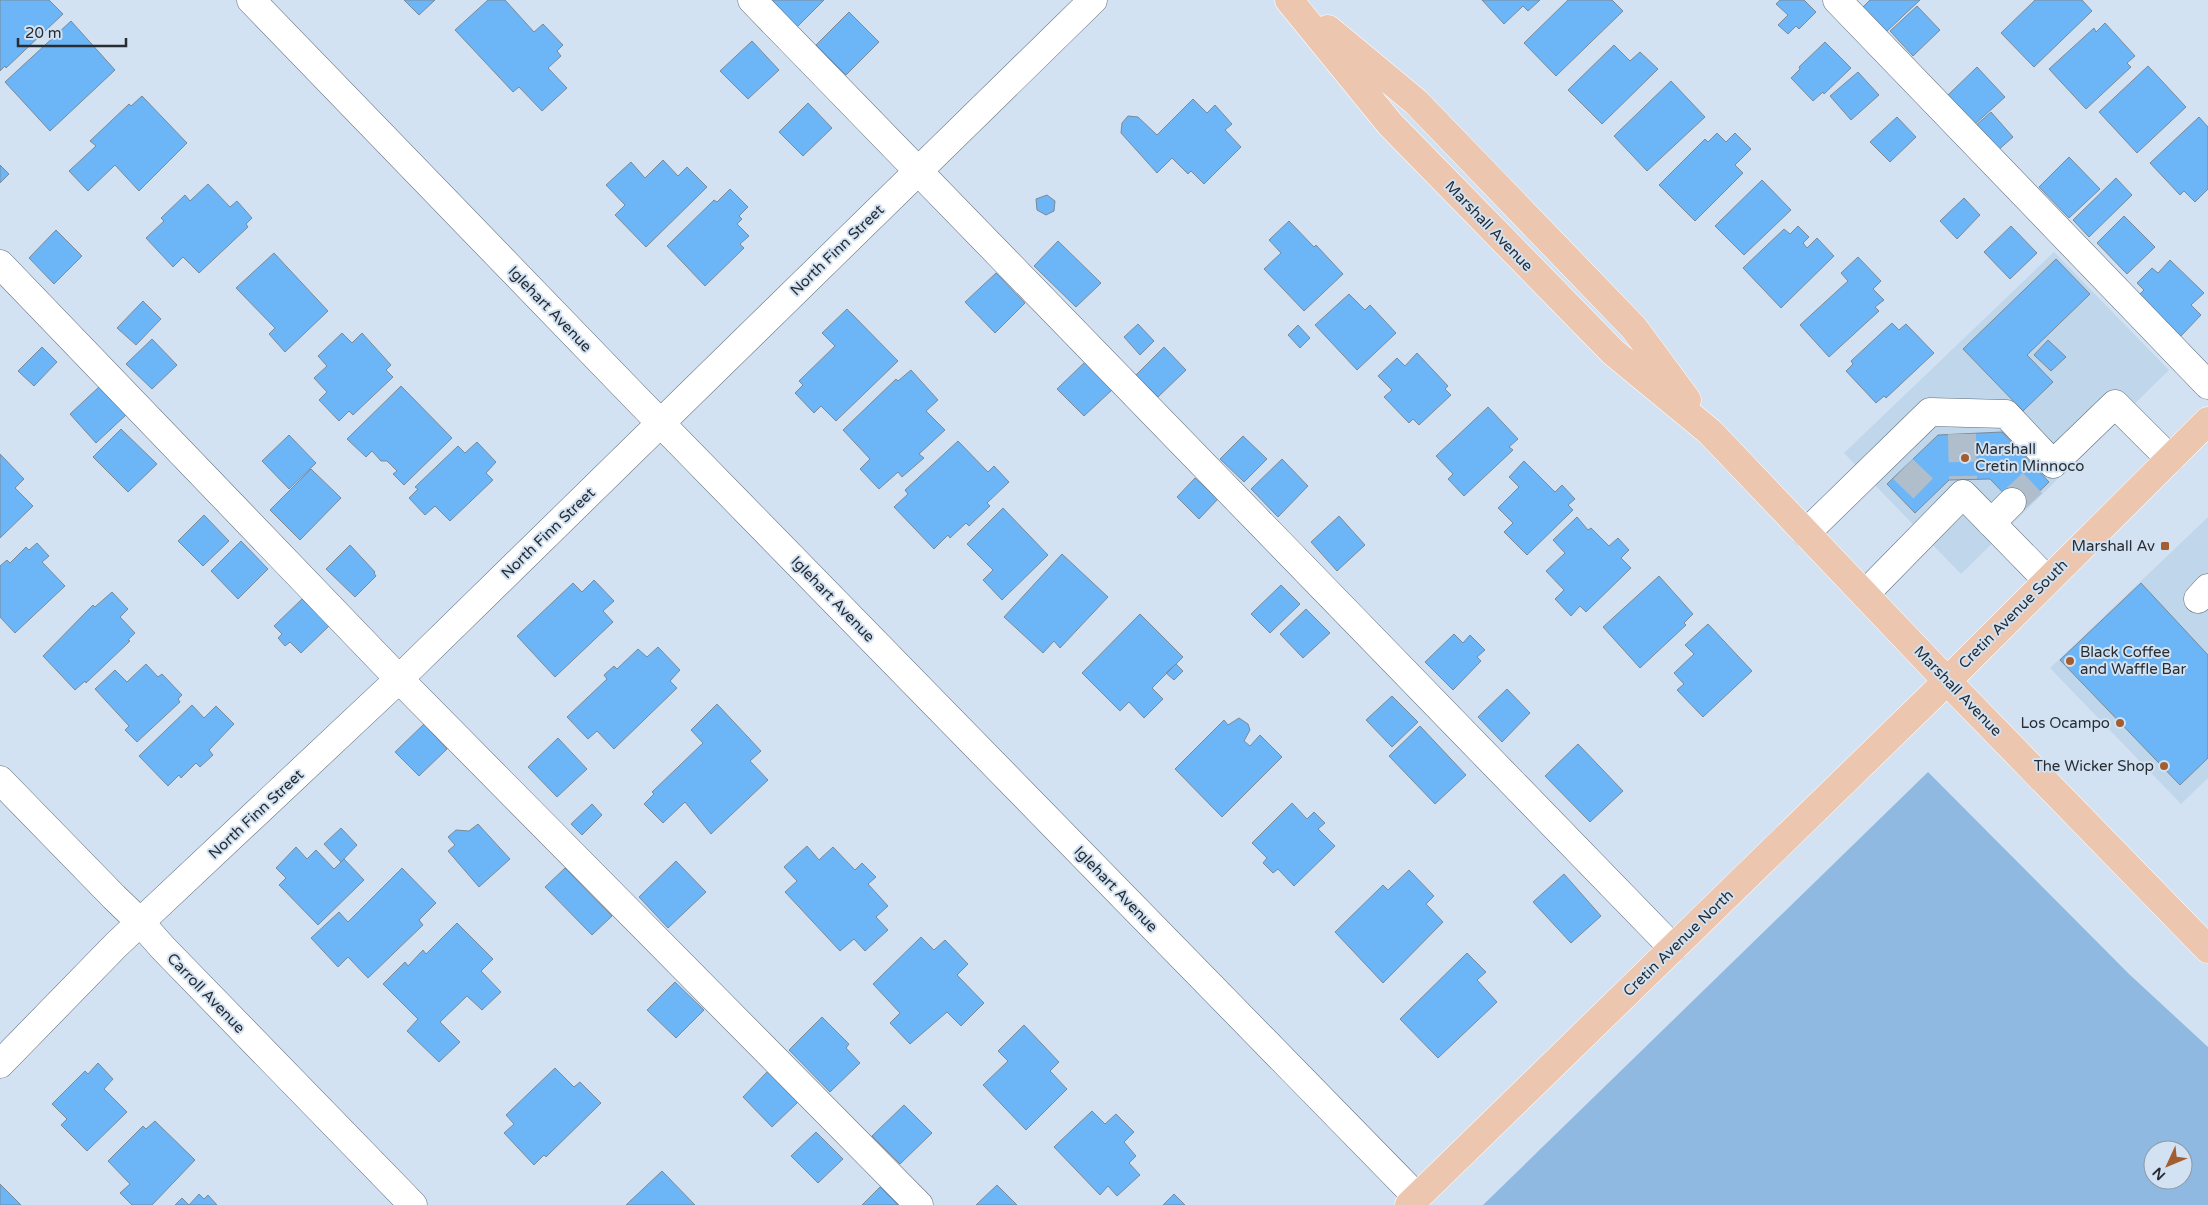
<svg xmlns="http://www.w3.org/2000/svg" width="2208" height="1205" font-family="'Varela Round',sans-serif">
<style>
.built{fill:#c0d6ea}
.green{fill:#8fb9e1;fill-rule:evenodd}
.building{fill:#6cb6f8;stroke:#7b8a98}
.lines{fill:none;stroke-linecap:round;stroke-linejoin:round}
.minor-tunnel{stroke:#b0becc;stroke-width:28;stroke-dasharray:28 14;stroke-linecap:butt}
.minor-casing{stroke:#5d6b78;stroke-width:29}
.major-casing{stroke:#fff;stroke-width:29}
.minor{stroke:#fff;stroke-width:28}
.major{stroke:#ecc6af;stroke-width:28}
.poi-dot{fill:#a25d30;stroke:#d2e2f2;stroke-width:2}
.labels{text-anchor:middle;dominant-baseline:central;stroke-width:4;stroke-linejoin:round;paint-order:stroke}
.street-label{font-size:15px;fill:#272d33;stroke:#d2e2f2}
.poi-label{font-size:15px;fill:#272d33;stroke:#d2e2f2;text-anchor:end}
</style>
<rect width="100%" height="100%" fill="#d2e2f2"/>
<path class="built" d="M 2054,252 L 2169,370 L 1961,574 L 1844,453 Z
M 2208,517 L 2208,778 L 2181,804 L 2050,668 Z"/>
<path class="green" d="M 1928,772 L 2129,974 L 2208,1047 L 2208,1205 L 1483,1205 ZM 2153,1150 L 2183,1150 L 2183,1180 L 2153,1180 Z"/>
<path class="building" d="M 0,0 L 49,0 L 63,14 L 6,68 L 5,66 L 0,71 Z
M 404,0 L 435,0 L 419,15 Z
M 488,0 L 505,0 L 534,32 L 543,24 L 563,45 L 557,51 L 561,56 L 548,68 L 567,88 L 542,111 L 519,87 L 513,92 L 455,30 Z
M 771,0 L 824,0 L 797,27 Z
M 1482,0 L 1540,0 L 1528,11 L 1523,6 L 1504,24 Z
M 1568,0 L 1612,0 L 1623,11 L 1556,76 L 1524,43 Z
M 1780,0 L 1804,0 L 1816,12 L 1799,29 L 1796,26 L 1788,34 L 1778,25 L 1788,15 L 1776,4 Z
M 1870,0 L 1920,0 L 1886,32 L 1863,7 Z
M 2035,0 L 2082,0 L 2092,11 L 2034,67 L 2001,33 Z
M 1917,6 L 1940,30 L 1913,56 L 1890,31 Z
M 849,12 L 879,42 L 846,75 L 816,45 Z
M 71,21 L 115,70 L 50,131 L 5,82 Z
M 2105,23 L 2135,56 L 2127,63 L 2131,67 L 2086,109 L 2049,69 L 2094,28 L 2096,32 Z
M 752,41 L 779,70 L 748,99 L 720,71 Z
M 1825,42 L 1851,68 L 1824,94 L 1823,92 L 1813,101 L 1791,78 L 1800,69 L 1799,67 Z
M 1614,45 L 1630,61 L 1640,52 L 1658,69 L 1602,124 L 1568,90 Z
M 2148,66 L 2186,107 L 2137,153 L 2099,112 Z
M 1977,67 L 2005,97 L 1974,125 L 1947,96 Z
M 1858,72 L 1879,95 L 1851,120 L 1830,96 Z
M 1671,81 L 1705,117 L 1647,171 L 1614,136 Z
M 142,96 L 187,143 L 139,191 L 115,165 L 88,191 L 69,171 L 96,146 L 90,141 L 129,104 L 131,106 Z
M 1193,99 L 1207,113 L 1215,105 L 1232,124 L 1225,130 L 1241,147 L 1204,184 L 1191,171 L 1188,174 L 1172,158 L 1157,173 L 1121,133 L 1122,123 L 1128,116 L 1138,117 L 1157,135 Z
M 808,103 L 832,128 L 803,156 L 779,132 Z
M 1991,112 L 2013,137 L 1996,152 L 1974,127 Z
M 1897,117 L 1916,137 L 1890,162 L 1870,142 Z
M 2199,117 L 2208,127 L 2208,189 L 2195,202 L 2184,191 L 2180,195 L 2150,163 Z
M 1717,133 L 1726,142 L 1735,133 L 1751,149 L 1735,165 L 1743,173 L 1695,221 L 1659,185 L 1705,139 L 1708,142 Z
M 2069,157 L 2100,189 L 2069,218 L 2039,187 Z
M 663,160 L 678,176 L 687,167 L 707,187 L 646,247 L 615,215 L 625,205 L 606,185 L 631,162 L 645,178 Z
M 0,165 L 9,174 L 0,183 Z
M 2116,178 L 2132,195 L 2089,237 L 2073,220 Z
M 1762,180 L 1791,210 L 1744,255 L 1715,226 Z
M 208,184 L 230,207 L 237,201 L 252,218 L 246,224 L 248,227 L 199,273 L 183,257 L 173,267 L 146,238 L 164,221 L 161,218 L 185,195 L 190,201 Z
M 730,189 L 748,207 L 739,216 L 742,219 L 737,224 L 749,236 L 740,244 L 744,248 L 705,286 L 667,246 L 714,200 L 717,202 Z
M 1047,195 L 1055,201 L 1054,211 L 1046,215 L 1037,210 L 1036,199 Z
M 1964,198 L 1980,215 L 1957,239 L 1940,221 Z
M 2124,216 L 2155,247 L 2127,274 L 2097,243 Z
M 1289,221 L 1314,247 L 1316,245 L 1343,274 L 1304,311 L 1264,269 L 1281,253 L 1269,240 Z
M 1798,226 L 1809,237 L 1803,243 L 1807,248 L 1817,238 L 1834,256 L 1781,308 L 1743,268 L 1784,229 L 1790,234 Z
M 2011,226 L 2037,253 L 2010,279 L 1984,252 Z
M 56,230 L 82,256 L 54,284 L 29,258 Z
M 1058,241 L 1101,283 L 1076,307 L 1034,266 Z
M 274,253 L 328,311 L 285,352 L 269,334 L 275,328 L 236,288 Z
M 1858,257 L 1881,281 L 1873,289 L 1884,300 L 1875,307 L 1879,311 L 1829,357 L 1800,325 L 1848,281 L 1841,273 Z
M 2056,259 L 2090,294 L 2027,355 L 2053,382 L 2023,411 L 1963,349 Z
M 2170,260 L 2204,293 L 2191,305 L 2201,315 L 2180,337 L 2138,296 L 2144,290 L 2137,283 L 2152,268 L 2158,273 Z
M 996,273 L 1025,303 L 995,333 L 965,302 Z
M 1349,294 L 1365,310 L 1370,305 L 1396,333 L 1357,370 L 1315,325 Z
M 143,301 L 161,319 L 136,345 L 117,328 Z
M 847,309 L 898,361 L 836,421 L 821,406 L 814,413 L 795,393 L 803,385 L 799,381 L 835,346 L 822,333 Z
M 1892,323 L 1899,330 L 1906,324 L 1934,353 L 1886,398 L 1884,396 L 1876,403 L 1846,371 L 1853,364 L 1851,361 Z
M 1138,324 L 1154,341 L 1140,355 L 1124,337 Z
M 1298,325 L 1310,338 L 1300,348 L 1288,335 Z
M 342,333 L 352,343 L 362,333 L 391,365 L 386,370 L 393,377 L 353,415 L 349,411 L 339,421 L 319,400 L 327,392 L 314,378 L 327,366 L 318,356 Z
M 152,339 L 177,365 L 152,389 L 126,364 Z
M 2048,340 L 2066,357 L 2051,371 L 2034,355 Z
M 42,347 L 57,362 L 34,386 L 18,371 Z
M 1164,347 L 1186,370 L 1158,397 L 1136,375 Z
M 1417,353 L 1448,386 L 1445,389 L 1451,395 L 1419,425 L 1413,419 L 1409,423 L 1384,397 L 1392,390 L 1378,376 L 1397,358 L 1405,366 Z
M 1085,362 L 1112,390 L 1084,416 L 1057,389 Z
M 911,370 L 938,400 L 926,411 L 945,430 L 919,454 L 924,458 L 902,477 L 898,472 L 879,489 L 860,469 L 870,459 L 843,430 L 896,379 L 898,381 Z
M 100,386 L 127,414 L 96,443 L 70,414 Z
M 401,386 L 452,438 L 404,485 L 393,474 L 397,471 L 387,461 L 381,461 L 372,451 L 366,457 L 347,439 Z
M 1488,407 L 1518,439 L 1509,447 L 1513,450 L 1464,496 L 1448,479 L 1453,474 L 1436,456 Z
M 121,429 L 157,464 L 128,492 L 93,457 Z
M 2002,432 L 2049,482 L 2020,510 L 1990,479 L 1949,480 L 1915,513 L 1887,484 L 1938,435 Z
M 289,435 L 316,463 L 289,489 L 262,461 Z
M 1243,436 L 1267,459 L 1244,482 L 1220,459 Z
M 958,441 L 988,472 L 994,466 L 1009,482 L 987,503 L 990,506 L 969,526 L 966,523 L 950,538 L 948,535 L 934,549 L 894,507 L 908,494 L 905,490 Z
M 477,442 L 496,462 L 486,473 L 493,480 L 450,521 L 435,506 L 425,515 L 409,498 L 418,489 L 415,487 L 458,446 L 465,453 Z
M 0,454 L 24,479 L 15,488 L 33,506 L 0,538 Z
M 1282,459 L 1308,486 L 1278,517 L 1251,489 Z
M 1524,461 L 1555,492 L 1562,485 L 1575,499 L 1568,505 L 1573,510 L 1527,555 L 1504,532 L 1513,523 L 1498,508 L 1519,487 L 1509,477 Z
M 311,469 L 341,498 L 300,540 L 270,510 Z
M 1195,478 L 1218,499 L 1199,519 L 1177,497 Z
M 1003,508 L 1048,555 L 1002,600 L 983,580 L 993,570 L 967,544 Z
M 204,515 L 229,541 L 203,566 L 178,541 Z
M 1339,516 L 1365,545 L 1337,571 L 1311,542 Z
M 1577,517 L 1588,530 L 1591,528 L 1609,546 L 1618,538 L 1629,550 L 1621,558 L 1631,568 L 1586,612 L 1580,606 L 1571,616 L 1555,599 L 1564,590 L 1546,571 L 1565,553 L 1553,540 Z
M 241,541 L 268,569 L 238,599 L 211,571 Z
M 37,543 L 49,556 L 42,562 L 65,586 L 15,633 L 0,617 L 0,566 L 7,560 L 10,563 L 26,547 L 29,550 Z
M 350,545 L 375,572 L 374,573 L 376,576 L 355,597 L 326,569 Z
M 1062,554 L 1108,597 L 1060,648 L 1054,641 L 1043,653 L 1004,617 Z
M 1659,576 L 1693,614 L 1684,623 L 1686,625 L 1640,668 L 1603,627 Z
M 594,580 L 614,601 L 603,611 L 613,622 L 555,677 L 517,636 L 573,583 L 582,592 Z
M 2141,583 L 2208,655 L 2208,758 L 2180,785 L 2060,660 Z
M 1281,585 L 1300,604 L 1270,633 L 1251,614 Z
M 112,592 L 128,609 L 120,617 L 135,633 L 128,640 L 130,641 L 86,683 L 85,681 L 75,690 L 43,656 L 93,605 L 95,607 Z
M 302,599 L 329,626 L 301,653 L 290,642 L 285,646 L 278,638 L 282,634 L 274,626 Z
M 1306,609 L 1330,633 L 1303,658 L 1280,634 Z
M 1140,614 L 1183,657 L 1152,688 L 1163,699 L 1144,718 L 1129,702 L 1120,711 L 1082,673 Z
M 1708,624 L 1752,671 L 1703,717 L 1677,690 L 1684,684 L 1674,673 L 1694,654 L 1685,645 Z
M 1454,634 L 1463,643 L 1470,635 L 1485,650 L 1477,657 L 1481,661 L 1453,690 L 1425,662 Z
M 658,647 L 680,670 L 670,681 L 677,688 L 614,749 L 597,731 L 588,739 L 567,717 L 607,679 L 604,675 L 614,666 L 617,669 L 638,649 L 647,657 Z
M 146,664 L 158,677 L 162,674 L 182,695 L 178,699 L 180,702 L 137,742 L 125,730 L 129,726 L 95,689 L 115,670 L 127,682 Z
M 1176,664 L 1183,671 L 1174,680 L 1166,673 Z
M 1507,689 L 1530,713 L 1502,742 L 1478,717 Z
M 1392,696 L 1418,722 L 1392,747 L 1366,720 Z
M 717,704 L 761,751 L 750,761 L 768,780 L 711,834 L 685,802 L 663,823 L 644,804 L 654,794 L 652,792 L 703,743 L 691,730 Z
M 192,705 L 204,718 L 216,706 L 234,724 L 209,750 L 213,755 L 200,767 L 196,763 L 181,778 L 179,775 L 168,786 L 139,756 Z
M 1239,718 L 1248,724 L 1250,730 L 1244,741 L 1250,746 L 1260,735 L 1282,757 L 1222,817 L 1175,769 L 1224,720 L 1228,725 Z
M 424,724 L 447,749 L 419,776 L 395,752 Z
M 1420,726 L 1466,775 L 1435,804 L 1389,756 Z
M 558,738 L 587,769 L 557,797 L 528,767 Z
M 1578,744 L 1623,791 L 1590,822 L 1545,776 Z
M 1292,803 L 1307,819 L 1314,812 L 1325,823 L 1318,829 L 1335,846 L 1294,886 L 1278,869 L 1273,873 L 1263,863 L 1267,858 L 1252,843 Z
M 592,804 L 602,815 L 582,835 L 571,824 Z
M 478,824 L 510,859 L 479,887 L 448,851 L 455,845 L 448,837 L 456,830 L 469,831 Z
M 341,828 L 357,845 L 341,862 L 324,844 Z
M 807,846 L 819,860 L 833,847 L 855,870 L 862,863 L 876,877 L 868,884 L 888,906 L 876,917 L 888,930 L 865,951 L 854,939 L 840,951 L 785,892 L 797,881 L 784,867 Z
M 296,847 L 307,859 L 316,850 L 334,869 L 344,859 L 364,880 L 318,925 L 279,885 L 286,878 L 276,868 Z
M 676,861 L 706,892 L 668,928 L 639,897 Z
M 402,868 L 436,903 L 419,920 L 423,925 L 368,978 L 348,957 L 338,967 L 311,938 L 339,912 L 348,922 Z
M 565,868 L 612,916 L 592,935 L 545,887 Z
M 1409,870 L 1434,896 L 1426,904 L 1443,922 L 1383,983 L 1335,932 L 1383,885 L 1388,890 Z
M 1564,874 L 1601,916 L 1571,943 L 1533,902 Z
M 457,923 L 493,959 L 481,971 L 501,992 L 482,1010 L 467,996 L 440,1022 L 460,1042 L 439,1062 L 407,1031 L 418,1019 L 383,984 L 405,962 L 408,966 L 423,950 L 426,954 Z
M 921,937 L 934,950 L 945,940 L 968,964 L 957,975 L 984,1003 L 961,1026 L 947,1012 L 910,1044 L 890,1023 L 900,1013 L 873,984 Z
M 1467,953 L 1486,972 L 1477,980 L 1497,1002 L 1438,1058 L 1400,1019 Z
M 675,982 L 704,1010 L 676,1038 L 647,1010 Z
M 822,1017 L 849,1044 L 846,1048 L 860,1063 L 830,1092 L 789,1050 Z
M 1024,1025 L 1059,1062 L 1050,1071 L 1067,1089 L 1026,1130 L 983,1085 L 1008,1061 L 998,1051 Z
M 98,1063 L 113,1079 L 104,1089 L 127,1112 L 87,1151 L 61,1125 L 67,1119 L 52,1104 L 85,1071 L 88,1074 Z
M 555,1068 L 574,1087 L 580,1082 L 601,1103 L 546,1157 L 544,1155 L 534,1165 L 504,1133 L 514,1124 L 506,1115 Z
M 768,1071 L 798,1102 L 772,1127 L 743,1097 Z
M 904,1105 L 932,1133 L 900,1164 L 872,1136 Z
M 1092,1111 L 1105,1124 L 1116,1114 L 1134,1132 L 1124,1142 L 1136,1156 L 1129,1163 L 1140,1175 L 1117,1196 L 1108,1186 L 1100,1195 L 1054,1147 Z
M 155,1121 L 195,1160 L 152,1205 L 132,1205 L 120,1193 L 130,1184 L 108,1161 L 143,1126 L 146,1129 Z
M 816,1132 L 843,1159 L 818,1183 L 791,1156 Z
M 662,1171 L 695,1205 L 626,1205 Z
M 0,1184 L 21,1205 L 0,1205 Z
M 997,1185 L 1017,1205 L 976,1205 Z
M 880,1187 L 898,1205 L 862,1205 Z
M 199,1194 L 204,1199 L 208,1195 L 217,1205 L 175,1205 L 182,1198 L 189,1205 Z
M 1174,1194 L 1185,1205 L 1163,1205 Z"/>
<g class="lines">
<path class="minor-tunnel" d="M 1962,434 L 1963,479
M 1903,469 L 1932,497
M 2012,502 L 2042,474"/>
<g class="minor-casing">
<path id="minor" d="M 251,0 L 637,399 L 1417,1197
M 752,0 L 1673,948
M 1837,0 L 2208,385
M 0,264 L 399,679 L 919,1205
M 1991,523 L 2012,502
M 1806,533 L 1930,412 L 2006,414 L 2053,464 L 2115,404 L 2170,459
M 1865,594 L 1963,494 L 2047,580
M 2198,599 L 2208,588
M 0,780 L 114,897 L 140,922 L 163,948 L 413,1205
M 0,1064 L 116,945 L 399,679 L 1093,0"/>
</g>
<g class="major-casing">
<path id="major" d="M 1289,0 L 1390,124 L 1613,352 L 1710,432 L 1947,681 L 2208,949
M 1328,29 L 1416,102 L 1634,328 L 1687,400
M 1409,1205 L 1947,681 L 2208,421"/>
</g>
<use href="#minor" class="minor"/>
<use href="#major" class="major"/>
</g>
<g class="poi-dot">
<circle cx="1965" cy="458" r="5"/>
<rect x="2160" y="541" width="10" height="10" rx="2.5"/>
<circle cx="2070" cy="661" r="5"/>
<circle cx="2120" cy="723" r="5"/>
<circle cx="2164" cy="766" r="5"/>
</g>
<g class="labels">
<g class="street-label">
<text transform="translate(1489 226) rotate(46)">Marshall Avenue</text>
<text transform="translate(837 250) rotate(-44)">North Finn Street</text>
<text transform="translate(550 309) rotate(46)">Iglehart Avenue</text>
<text transform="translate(548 533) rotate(-44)">North Finn Street</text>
<text transform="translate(833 599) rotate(46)">Iglehart Avenue</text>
<text transform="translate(2013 614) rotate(-45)">Cretin Avenue South</text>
<text transform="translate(1958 691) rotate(46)">Marshall Avenue</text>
<text transform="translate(256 814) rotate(-43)">North Finn Street</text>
<text transform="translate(1116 889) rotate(46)">Iglehart Avenue</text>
<text transform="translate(1678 943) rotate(-44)">Cretin Avenue North</text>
<text transform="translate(206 993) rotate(46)">Carroll Avenue</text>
</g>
<g class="poi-label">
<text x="1975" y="449" text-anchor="start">Marshall<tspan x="1975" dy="17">Cretin Minnoco</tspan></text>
<text x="2155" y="546">Marshall Av</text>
<text x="2080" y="652" text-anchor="start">Black Coffee<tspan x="2080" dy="17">and Waffle Bar</tspan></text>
<text x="2110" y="723">Los Ocampo</text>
<text x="2154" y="766">The Wicker Shop</text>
</g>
</g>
<g transform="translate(2168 1165) rotate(226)"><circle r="24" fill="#d2e2f2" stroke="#8e9aa6"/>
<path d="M0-4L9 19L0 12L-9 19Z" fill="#a25d30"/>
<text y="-8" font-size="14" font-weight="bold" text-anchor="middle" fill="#272d33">N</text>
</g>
<path d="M18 38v8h108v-8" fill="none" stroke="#272d33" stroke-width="2.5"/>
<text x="25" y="38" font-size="15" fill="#272d33" stroke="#d2e2f2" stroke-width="4" paint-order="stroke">20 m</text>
</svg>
